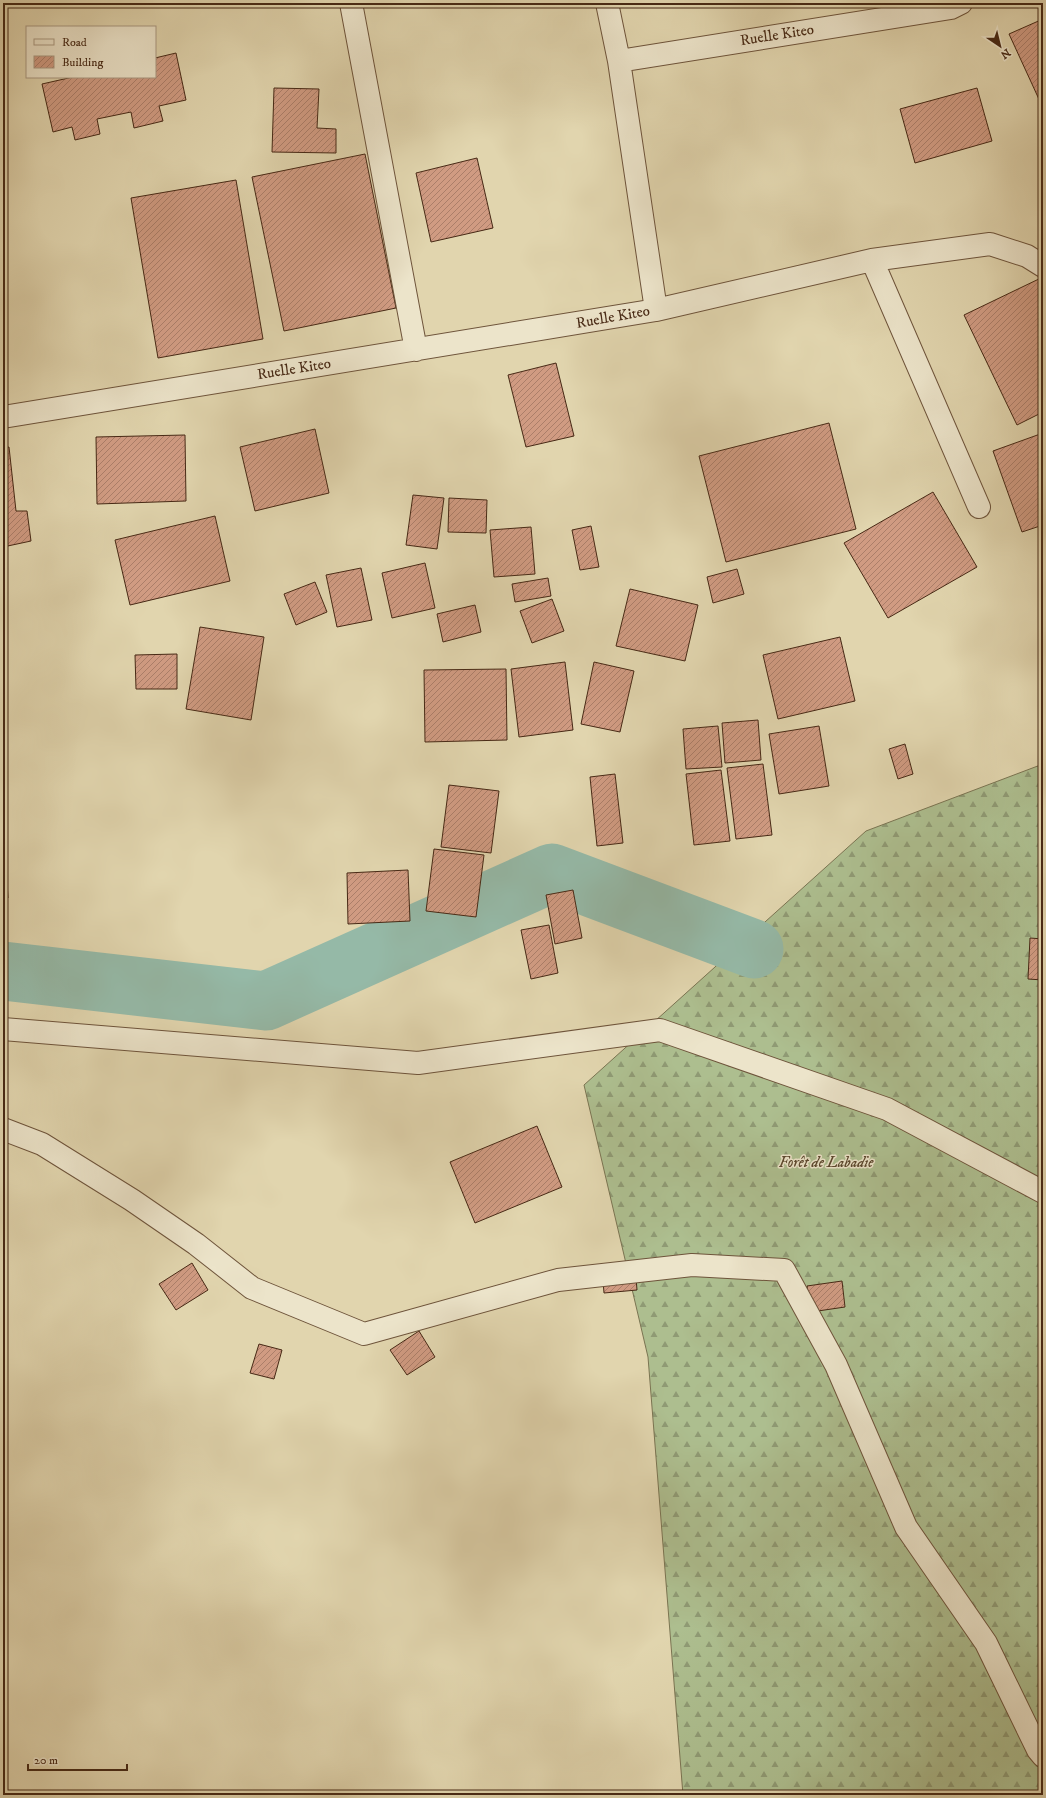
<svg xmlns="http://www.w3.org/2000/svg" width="1046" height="1798" font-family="'IM FELL DW Pica',serif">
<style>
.forest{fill:url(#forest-firs);stroke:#7a7452}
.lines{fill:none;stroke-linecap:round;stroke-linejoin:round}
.river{stroke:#95b9a7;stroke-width:59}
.building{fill:url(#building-hatch);stroke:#472915}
.minor-casing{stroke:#6e543b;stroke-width:24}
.minor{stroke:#ece4ca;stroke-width:22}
.labels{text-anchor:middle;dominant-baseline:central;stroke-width:3;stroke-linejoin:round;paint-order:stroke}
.street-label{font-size:15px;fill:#472915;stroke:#ece4ca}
.park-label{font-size:15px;font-style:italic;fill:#5b472d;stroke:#ece4ca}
</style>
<defs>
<pattern id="forest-firs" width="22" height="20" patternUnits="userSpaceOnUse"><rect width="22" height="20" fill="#adbe8f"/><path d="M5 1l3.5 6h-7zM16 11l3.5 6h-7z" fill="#8f9a74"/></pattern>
<pattern id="building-hatch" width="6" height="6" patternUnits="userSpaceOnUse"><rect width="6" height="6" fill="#d09b82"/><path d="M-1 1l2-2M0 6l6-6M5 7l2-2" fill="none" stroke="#ab7e69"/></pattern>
</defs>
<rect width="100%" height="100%" fill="#e1d5ae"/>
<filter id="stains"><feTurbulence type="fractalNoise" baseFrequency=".005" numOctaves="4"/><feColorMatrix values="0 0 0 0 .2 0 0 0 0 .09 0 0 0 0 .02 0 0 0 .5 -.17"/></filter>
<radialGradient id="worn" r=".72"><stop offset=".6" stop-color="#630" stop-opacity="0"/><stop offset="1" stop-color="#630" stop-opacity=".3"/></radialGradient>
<path class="forest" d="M 1043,764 L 1043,1795 L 683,1795 L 648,1357 L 584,1085 L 866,831 Z"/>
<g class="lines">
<path class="river" d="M 3,971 L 266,1001 L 552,873 L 754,949"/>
</g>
<path class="building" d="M 1043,19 L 1043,108 L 1009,34 Z
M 176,53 L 186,100 L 159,106 L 163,121 L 134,128 L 131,112 L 97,119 L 100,134 L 75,140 L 72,127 L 53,132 L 42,84 L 73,77 L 155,77 L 155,58 Z
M 274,88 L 319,89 L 317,128 L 336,129 L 336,153 L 272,152 Z
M 977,88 L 992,141 L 915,163 L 900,109 Z
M 365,154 L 396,308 L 284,331 L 252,177 Z
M 477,158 L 493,228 L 431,242 L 416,173 Z
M 236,180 L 263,339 L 158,358 L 131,198 Z
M 1043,277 L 1043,412 L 1017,425 L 964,315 Z
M 556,363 L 574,436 L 526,447 L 508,375 Z
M 829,423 L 856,529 L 726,562 L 699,456 Z
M 315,429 L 329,493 L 255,511 L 240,447 Z
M 1043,433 L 1043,525 L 1022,532 L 993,451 Z
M 185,435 L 186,501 L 97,504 L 96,437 Z
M 9,447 L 16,511 L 27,511 L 31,541 L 3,547 L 3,448 Z
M 933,492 L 977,567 L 888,618 L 844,543 Z
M 413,495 L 444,498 L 437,549 L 406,545 Z
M 449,498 L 487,500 L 486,533 L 448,532 Z
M 215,516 L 230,581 L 130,605 L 115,540 Z
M 591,526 L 599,567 L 580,570 L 572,530 Z
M 531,527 L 535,574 L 494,577 L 490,530 Z
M 425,563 L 435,608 L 392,618 L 382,573 Z
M 361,568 L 372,620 L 337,627 L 326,575 Z
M 737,569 L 744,594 L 713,603 L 707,577 Z
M 548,578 L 551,596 L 515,602 L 512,584 Z
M 315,582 L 327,612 L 296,625 L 284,594 Z
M 630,589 L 698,605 L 685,661 L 616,646 Z
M 552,599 L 564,631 L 532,643 L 520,611 Z
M 475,605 L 481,632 L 443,642 L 437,614 Z
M 200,627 L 264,637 L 251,720 L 186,709 Z
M 840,637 L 855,701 L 778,719 L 763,655 Z
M 177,654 L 177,689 L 136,689 L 135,655 Z
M 565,662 L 573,730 L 519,737 L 511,669 Z
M 594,662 L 634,671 L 620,732 L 581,724 Z
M 506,669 L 507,740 L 425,742 L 424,670 Z
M 758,720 L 761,760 L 725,763 L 722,723 Z
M 718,726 L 722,767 L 686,769 L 683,729 Z
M 819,726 L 829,786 L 779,794 L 769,734 Z
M 905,744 L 913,774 L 898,779 L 889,749 Z
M 763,764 L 772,835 L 736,839 L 727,768 Z
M 721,770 L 730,841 L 694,845 L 686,774 Z
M 615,774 L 623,843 L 597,846 L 590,777 Z
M 449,785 L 499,791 L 491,853 L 441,847 Z
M 434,849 L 484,855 L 476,917 L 426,911 Z
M 3,866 L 6,866 L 8,898 L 3,899 Z
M 408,870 L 410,921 L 348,924 L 347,873 Z
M 573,890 L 582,938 L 555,944 L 546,895 Z
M 549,925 L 558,973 L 531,979 L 521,930 Z
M 1030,938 L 1043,939 L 1043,980 L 1028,979 Z
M 537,1126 L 562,1187 L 475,1223 L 450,1162 Z
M 192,1263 L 208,1290 L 176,1310 L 159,1284 Z
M 635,1265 L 637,1290 L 604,1293 L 602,1268 Z
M 842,1281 L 845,1307 L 811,1312 L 807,1286 Z
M 419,1331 L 435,1357 L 407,1375 L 390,1350 Z
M 259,1344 L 282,1350 L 274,1379 L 250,1373 Z"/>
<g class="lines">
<g class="minor-casing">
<path id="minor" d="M 351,3 L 416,350
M 607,3 L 619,61
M 872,260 L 979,507
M 656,310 L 872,260 L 990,244 L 1027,256 L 1043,266
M 3,417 L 656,310 L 619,61 L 951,8 L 961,3
M 3,1029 L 418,1063 L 660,1030 L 887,1109 L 1043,1192
M 3,1129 L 42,1144 L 132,1200 L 196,1244 L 252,1288 L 364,1334 L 558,1280 L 692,1265 L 784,1270 L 836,1365 L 906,1527 L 986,1643 L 1038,1750 L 1043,1756"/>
</g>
<use href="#minor" class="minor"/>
</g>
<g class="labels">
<g class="street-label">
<text transform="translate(777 35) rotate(-9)">Ruelle Kiteo</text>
<text transform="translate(613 317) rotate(-10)">Ruelle Kiteo</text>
<text transform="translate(294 369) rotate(-9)">Ruelle Kiteo</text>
</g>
<g class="park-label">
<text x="826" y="1162">Forêt de Labadie</text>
</g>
</g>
<rect width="1046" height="1798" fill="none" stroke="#e1d5ae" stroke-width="16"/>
<rect x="4" y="4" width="1038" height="1790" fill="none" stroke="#472915" stroke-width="2"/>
<rect x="8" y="8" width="1030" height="1782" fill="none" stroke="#472915"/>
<rect x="26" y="26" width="130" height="52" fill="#ece4ca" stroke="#aa9982"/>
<rect x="34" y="39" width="20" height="6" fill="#ece4ca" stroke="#aa9982"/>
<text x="62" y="46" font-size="12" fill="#472915">Road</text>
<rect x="34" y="56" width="20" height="12" fill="url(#building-hatch)" stroke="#aa9982"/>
<text x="62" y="66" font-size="12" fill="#472915">Building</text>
<g transform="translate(1000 46) rotate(145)" stroke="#ece4ca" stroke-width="3" paint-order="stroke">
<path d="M0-3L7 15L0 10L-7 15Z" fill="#472915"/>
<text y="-6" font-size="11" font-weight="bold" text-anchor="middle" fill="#472915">N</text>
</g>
<path d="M28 1764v6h99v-6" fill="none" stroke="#472915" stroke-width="2"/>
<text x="34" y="1764" font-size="12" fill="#472915" stroke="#ece4ca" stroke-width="3" paint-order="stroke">20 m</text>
<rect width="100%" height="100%" filter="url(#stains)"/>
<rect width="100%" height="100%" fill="url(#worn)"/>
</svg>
